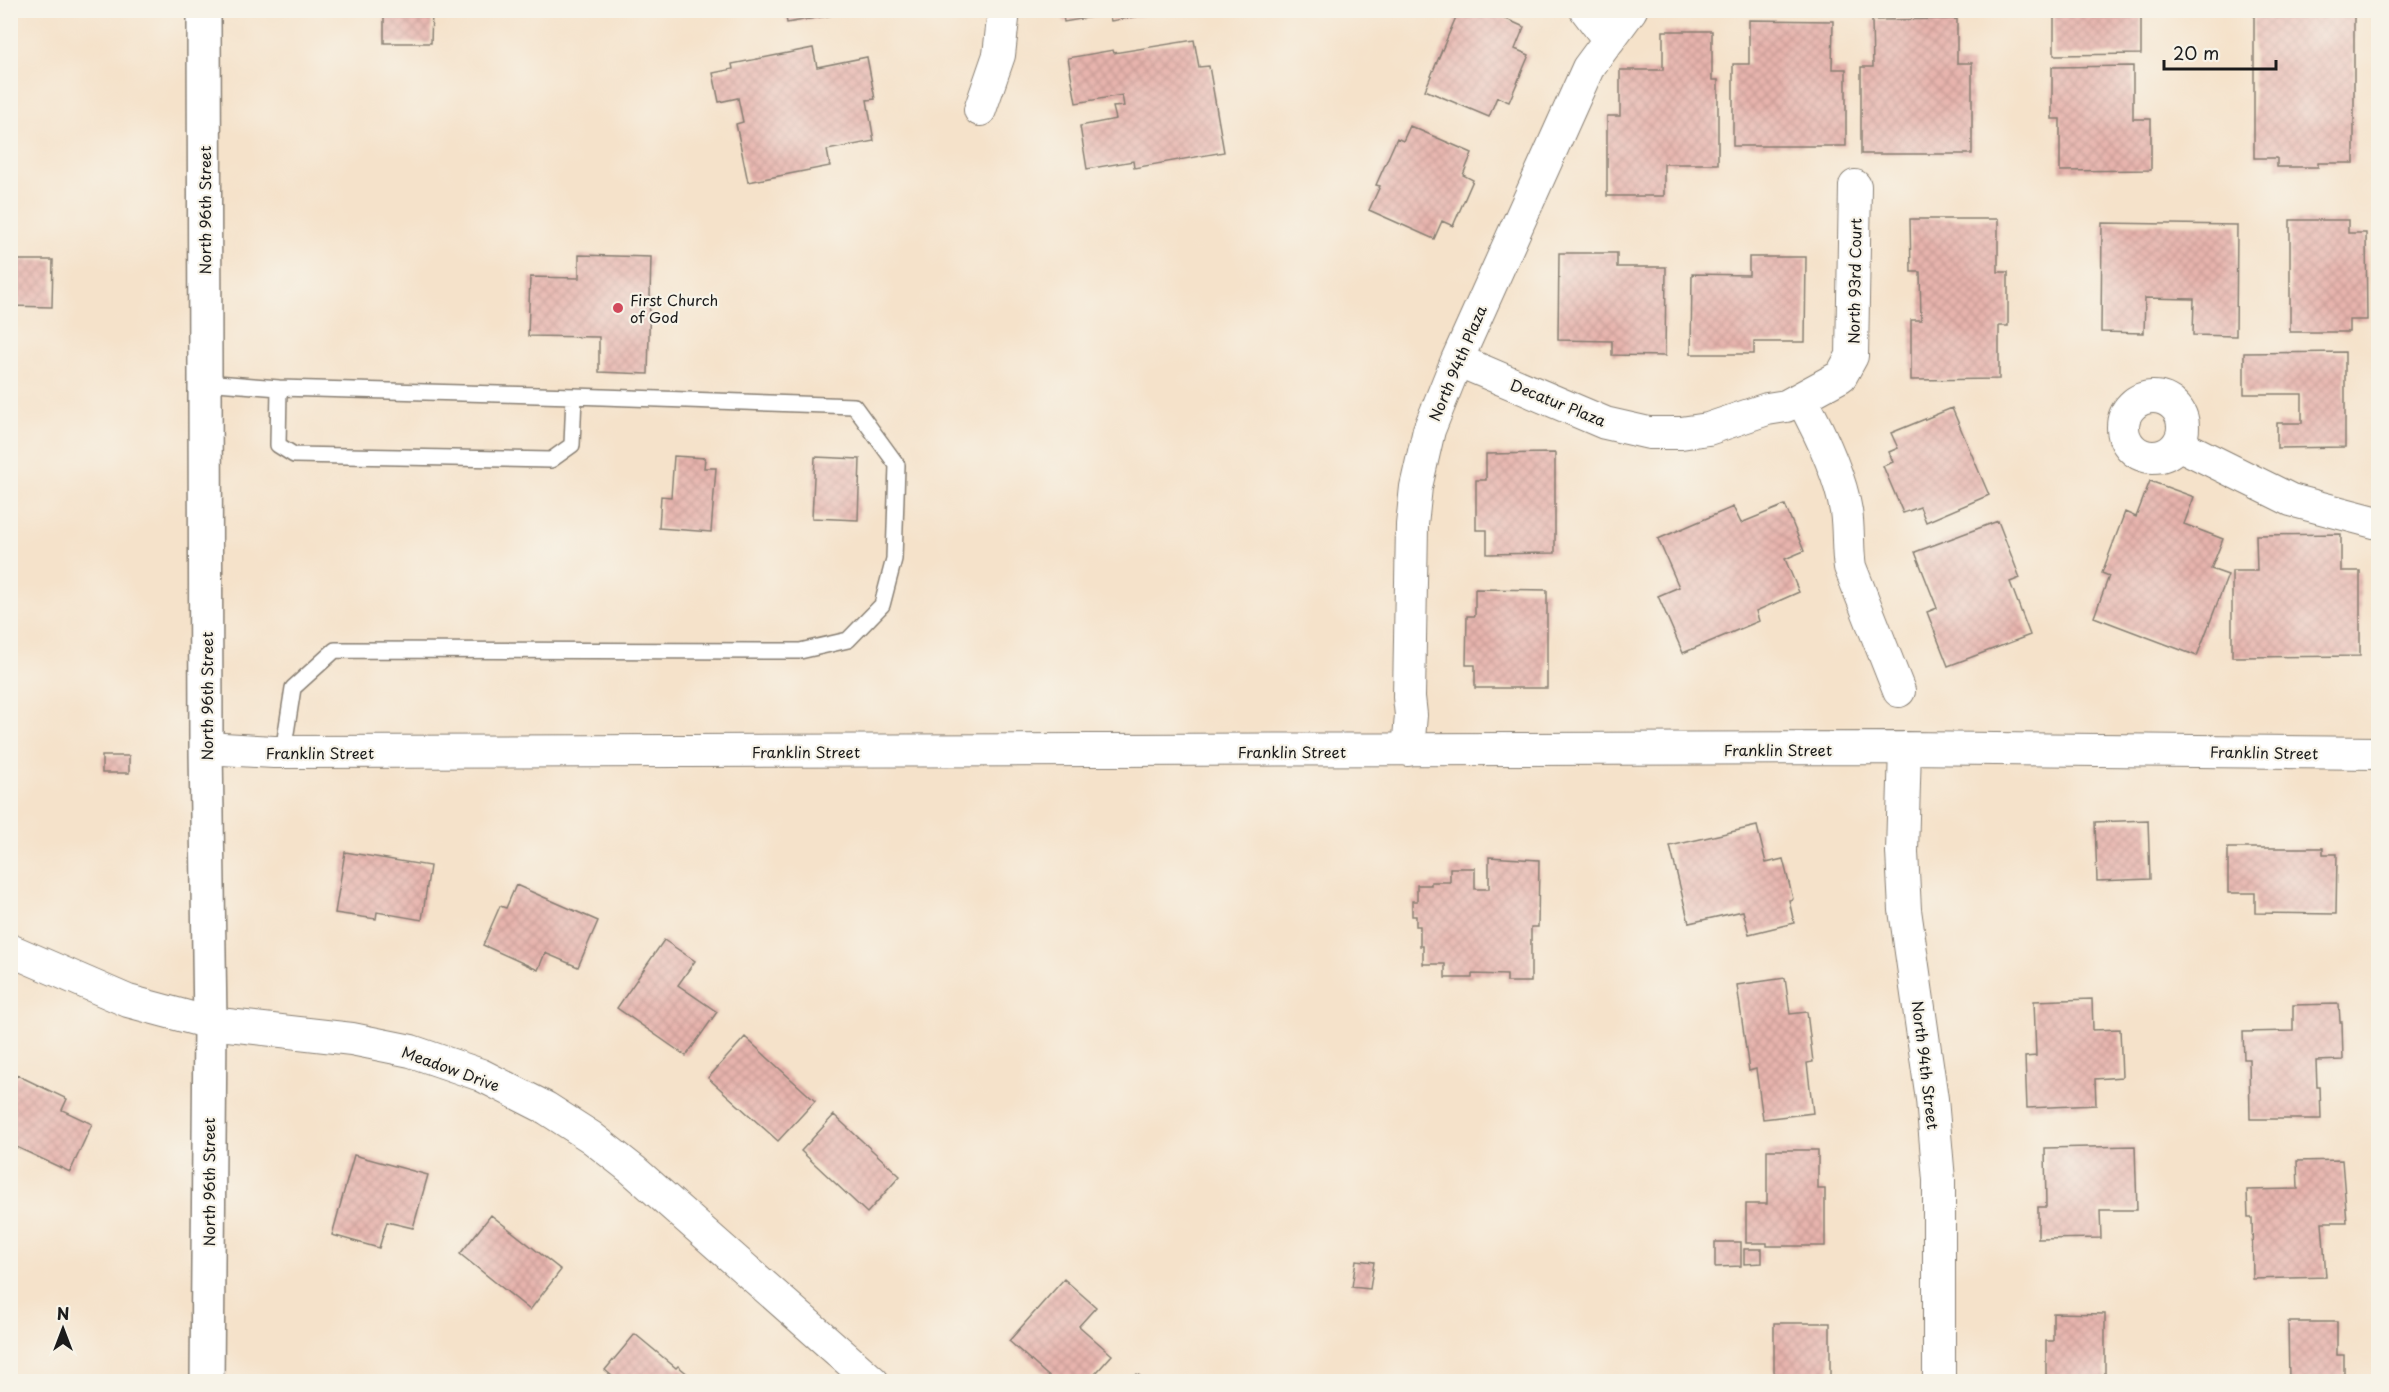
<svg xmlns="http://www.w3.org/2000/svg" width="2389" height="1392" font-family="'Playpen Sans',sans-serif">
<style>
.building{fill:url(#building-cross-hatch)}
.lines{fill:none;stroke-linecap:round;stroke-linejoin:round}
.service-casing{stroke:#887f73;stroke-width:18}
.minor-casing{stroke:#887f73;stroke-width:34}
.tertiary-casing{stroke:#887f73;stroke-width:36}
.service{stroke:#fff;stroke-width:15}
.minor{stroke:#fff;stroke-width:32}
.tertiary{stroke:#fff;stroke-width:33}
.poi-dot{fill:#d1495b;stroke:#f7f3e8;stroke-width:2}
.labels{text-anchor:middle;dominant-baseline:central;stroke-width:4.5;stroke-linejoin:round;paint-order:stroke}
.street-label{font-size:15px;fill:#1c1c1c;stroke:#f7f3e8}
.poi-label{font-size:15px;fill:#1c1c1c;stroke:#f7f3e8;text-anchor:start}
</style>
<defs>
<pattern id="building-cross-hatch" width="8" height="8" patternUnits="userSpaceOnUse" patternTransform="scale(1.5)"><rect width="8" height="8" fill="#e7b4ad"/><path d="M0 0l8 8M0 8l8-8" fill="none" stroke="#c69a94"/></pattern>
</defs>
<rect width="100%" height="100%" fill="#f7f3e8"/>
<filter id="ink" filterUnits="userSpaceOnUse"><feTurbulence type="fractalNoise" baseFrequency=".0167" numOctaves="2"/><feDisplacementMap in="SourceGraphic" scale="12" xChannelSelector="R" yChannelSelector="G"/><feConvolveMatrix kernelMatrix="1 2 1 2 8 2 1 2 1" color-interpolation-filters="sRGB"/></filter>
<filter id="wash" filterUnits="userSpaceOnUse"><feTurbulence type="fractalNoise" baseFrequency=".008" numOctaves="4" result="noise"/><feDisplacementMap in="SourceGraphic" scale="24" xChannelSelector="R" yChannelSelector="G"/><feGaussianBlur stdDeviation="1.35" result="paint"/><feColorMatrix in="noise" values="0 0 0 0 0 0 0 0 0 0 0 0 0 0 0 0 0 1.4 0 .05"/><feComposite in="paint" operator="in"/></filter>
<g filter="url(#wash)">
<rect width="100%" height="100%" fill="#f5e2ca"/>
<g id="blocks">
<path class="building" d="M 375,10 L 432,10 L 431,43 L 384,43 L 384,13 L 375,13 Z
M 785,10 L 850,10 L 850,12 L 787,23 Z
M 1062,10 L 1162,10 L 1162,12 L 1111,21 L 1109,14 L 1064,22 Z
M 1459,10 L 1486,10 L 1524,27 L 1515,49 L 1529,55 L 1509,102 L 1497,97 L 1489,117 L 1425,90 Z
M 2054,10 L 2141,10 L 2141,54 L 2054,55 Z
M 2254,10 L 2354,10 L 2354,163 L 2318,163 L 2318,167 L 2277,167 L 2277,158 L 2254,158 Z
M 1957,19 L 1957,63 L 1972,63 L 1972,154 L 1861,154 L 1861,67 L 1873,67 L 1872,20 Z
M 1749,20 L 1833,21 L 1832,69 L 1846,69 L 1846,146 L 1733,146 L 1733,64 L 1749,64 Z
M 1663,31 L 1712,31 L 1712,80 L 1718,80 L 1718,164 L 1664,164 L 1664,196 L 1607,196 L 1607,116 L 1620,116 L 1620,70 L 1663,70 Z
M 1194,40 L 1199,67 L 1209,66 L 1224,152 L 1134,168 L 1133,161 L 1087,169 L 1080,126 L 1116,119 L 1113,107 L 1124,106 L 1122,95 L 1076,103 L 1068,58 L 1113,50 L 1114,53 Z
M 813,48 L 817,67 L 867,57 L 875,99 L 867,100 L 874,141 L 827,150 L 830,166 L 748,182 L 736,124 L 743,122 L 738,98 L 719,102 L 713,73 L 733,69 L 732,64 Z
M 2133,66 L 2133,119 L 2151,119 L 2151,170 L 2060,171 L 2060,119 L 2052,119 L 2052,67 Z
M 1410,126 L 1472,153 L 1463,175 L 1473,180 L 1453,226 L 1442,221 L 1434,239 L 1369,210 L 1380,186 L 1376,185 L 1397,138 L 1403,141 Z
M 1910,219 L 1998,219 L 1998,272 L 2008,272 L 2008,326 L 1999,326 L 1999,379 L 1911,380 L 1911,320 L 1921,320 L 1920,272 L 1911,272 Z
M 2290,220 L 2348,220 L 2348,233 L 2366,233 L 2367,320 L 2349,320 L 2349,332 L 2290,332 Z
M 2102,223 L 2237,225 L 2236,336 L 2193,335 L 2194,299 L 2145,298 L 2144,333 L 2101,332 Z
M 1559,253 L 1617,253 L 1617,267 L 1666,267 L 1665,356 L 1612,355 L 1612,341 L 1558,340 Z
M 579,255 L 651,257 L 648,374 L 599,372 L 599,337 L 528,336 L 530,277 L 579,278 Z
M 1749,257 L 1806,257 L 1805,342 L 1754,342 L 1754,354 L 1691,354 L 1692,274 L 1749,275 Z
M 10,260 L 53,260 L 52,307 L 10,306 Z
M 2345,352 L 2345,447 L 2277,448 L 2277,423 L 2302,423 L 2302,394 L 2244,394 L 2244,353 Z
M 1952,408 L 1989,495 L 1926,522 L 1920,507 L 1903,513 L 1883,466 L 1893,462 L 1889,452 L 1898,448 L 1891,433 Z
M 1555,453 L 1555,553 L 1487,554 L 1487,530 L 1476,530 L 1476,480 L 1486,480 L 1486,454 Z
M 674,456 L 705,458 L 704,468 L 716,468 L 711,532 L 659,528 L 661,496 L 671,497 Z
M 815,457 L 860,459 L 858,520 L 812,518 Z
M 2150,481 L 2194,497 L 2184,524 L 2223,539 L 2211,569 L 2228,575 L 2197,656 L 2094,617 L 2109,576 L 2102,573 L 2125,512 L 2136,517 Z
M 1785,505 L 1804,551 L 1785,559 L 1799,592 L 1756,611 L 1759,621 L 1683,653 L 1658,596 L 1679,587 L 1658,539 L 1733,507 L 1741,523 Z
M 1998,521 L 2020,578 L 2010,582 L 2030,635 L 1948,666 L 1927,612 L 1937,608 L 1915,552 Z
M 2341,534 L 2341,571 L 2360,571 L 2360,656 L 2232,657 L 2232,571 L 2257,571 L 2256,535 Z
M 1475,589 L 1547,590 L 1547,688 L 1475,688 L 1475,665 L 1466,665 L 1467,616 L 1475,616 Z
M 102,756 L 129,756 L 129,773 L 102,773 Z
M 2148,820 L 2150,879 L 2097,881 L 2095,822 Z
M 1757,826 L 1766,863 L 1783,859 L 1793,899 L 1789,900 L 1794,923 L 1749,934 L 1743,911 L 1689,923 L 1670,846 Z
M 2228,848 L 2323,848 L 2323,854 L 2337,854 L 2336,914 L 2255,913 L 2255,893 L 2228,893 Z
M 345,852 L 430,866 L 422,920 L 377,912 L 376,919 L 335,913 Z
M 1489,857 L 1539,860 L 1538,927 L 1531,927 L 1531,982 L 1507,982 L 1507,975 L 1472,974 L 1472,978 L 1445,978 L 1445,964 L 1423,964 L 1423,946 L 1420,946 L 1420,926 L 1416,926 L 1416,916 L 1412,916 L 1412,901 L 1417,901 L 1417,885 L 1431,885 L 1431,882 L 1450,882 L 1450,868 L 1475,868 L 1475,889 L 1489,889 Z
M 516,885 L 598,921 L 578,967 L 545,953 L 538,970 L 483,945 L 500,906 L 506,908 Z
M 664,940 L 695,961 L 678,985 L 717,1012 L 686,1056 L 617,1008 Z
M 1785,978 L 1790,1014 L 1807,1012 L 1813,1062 L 1807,1063 L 1813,1113 L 1763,1119 L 1756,1069 L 1749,1071 L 1737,985 Z
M 2092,999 L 2093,1030 L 2120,1029 L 2122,1077 L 2095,1079 L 2096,1105 L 2027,1108 L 2025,1057 L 2036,1056 L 2034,1001 Z
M 2339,1004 L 2340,1022 L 2342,1022 L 2343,1060 L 2316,1061 L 2317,1087 L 2320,1087 L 2321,1119 L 2250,1119 L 2249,1059 L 2244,1059 L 2243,1032 L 2293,1031 L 2293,1005 Z
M 745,1037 L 815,1101 L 778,1141 L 708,1078 Z
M 17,1075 L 67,1099 L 62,1110 L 92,1124 L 70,1172 L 10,1144 L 10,1088 Z
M 834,1115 L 900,1176 L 867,1213 L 801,1151 Z
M 2135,1146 L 2137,1210 L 2100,1210 L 2101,1238 L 2038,1239 L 2038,1207 L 2046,1207 L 2045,1148 Z
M 1767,1150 L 1818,1150 L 1818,1189 L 1825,1189 L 1825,1246 L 1767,1246 L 1767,1243 L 1746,1243 L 1746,1204 L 1767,1204 Z
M 354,1155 L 428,1175 L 413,1228 L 387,1222 L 379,1248 L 332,1235 Z
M 2342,1160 L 2347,1222 L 2322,1222 L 2326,1277 L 2253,1279 L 2252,1218 L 2248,1218 L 2247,1190 L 2298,1189 L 2297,1161 Z
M 491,1215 L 561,1270 L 530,1310 L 460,1254 Z
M 1715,1242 L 1741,1242 L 1741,1266 L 1715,1267 Z
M 1744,1249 L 1762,1249 L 1762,1263 L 1744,1264 Z
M 1356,1260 L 1374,1262 L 1370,1289 L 1352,1287 Z
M 1064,1279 L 1096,1307 L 1079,1326 L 1112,1355 L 1088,1382 L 1055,1382 L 1009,1341 Z
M 2053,1313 L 2105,1314 L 2105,1382 L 2046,1382 L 2046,1341 L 2053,1341 Z
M 2288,1322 L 2337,1322 L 2337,1355 L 2344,1355 L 2344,1382 L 2289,1382 Z
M 1774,1323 L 1830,1323 L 1830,1382 L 1774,1382 Z
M 635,1334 L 676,1368 L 678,1366 L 697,1382 L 619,1382 L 605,1370 Z
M 1137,1374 L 1149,1382 L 1132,1382 Z"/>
</g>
</g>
<g filter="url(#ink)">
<use href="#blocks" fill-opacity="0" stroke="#887f73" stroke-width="1.5"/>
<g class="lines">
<g class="service-casing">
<path id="service" d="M 205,382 L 279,388 L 574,396 L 572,445 L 551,460 L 294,455 L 278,445 L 279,388
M 283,752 L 293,688 L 335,650 L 800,651 L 848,640 L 882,605 L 894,559 L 897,465 L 854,406 L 574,396"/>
</g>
<g class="minor-casing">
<path id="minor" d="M 1586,10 L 1609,40
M 980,110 L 999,55 L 1004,10
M 1457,360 L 1605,423 L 1649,433 L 1681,433 L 1708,429 L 1767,409 L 1786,406 L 1841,376 L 1852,356 L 1855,186
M2123 427a30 30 0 1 1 60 0a30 30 0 1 1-60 0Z
M 1801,398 C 1819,431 1840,474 1846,511 C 1849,530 1847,549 1850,567 L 1899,691
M 2178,444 L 2291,500 L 2378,523
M 206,748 L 274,752 L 1905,748 L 2378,753
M 1905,748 L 1902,852 L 1905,910 L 1932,1099 L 1939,1180 L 1939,1382
M 1408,750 L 1411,715 L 1409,697 L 1412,525 L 1416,487 L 1429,430 L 1457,360 L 1588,68 L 1631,10
M 10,950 L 128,1001 L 210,1023 L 352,1039 L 411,1051 L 481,1075 L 546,1108 L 591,1137 L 633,1170 L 873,1382"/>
</g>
<g class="tertiary-casing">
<path id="tertiary" d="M 204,10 L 206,748 L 210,1023 L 207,1382"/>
</g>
<use href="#service" class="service"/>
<use href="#minor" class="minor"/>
<use href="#tertiary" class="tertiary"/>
</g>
</g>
<circle class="poi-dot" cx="618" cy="308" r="6"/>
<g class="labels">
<g class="street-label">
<text transform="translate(204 210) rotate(-90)">North 96th Street</text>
<text transform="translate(1854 281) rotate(-89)">North 93rd Court</text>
<text transform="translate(1457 363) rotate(-67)">North 94th Plaza</text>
<text transform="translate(1558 402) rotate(22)">Decatur Plaza</text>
<text transform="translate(206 696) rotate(-90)">North 96th Street</text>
<text x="1778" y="749">Franklin Street</text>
<text x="806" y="751">Franklin Street</text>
<text x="1292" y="751">Franklin Street</text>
<text x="320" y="752">Franklin Street</text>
<text transform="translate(2264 752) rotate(1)">Franklin Street</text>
<text transform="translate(1926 1065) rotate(83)">North 94th Street</text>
<text transform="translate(451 1068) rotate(20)">Meadow Drive</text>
<text transform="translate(208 1182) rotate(-90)">North 96th Street</text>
</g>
<g class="poi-label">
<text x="630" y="299">First Church<tspan x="630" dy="17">of God</tspan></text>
</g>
</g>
<rect width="2389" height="1392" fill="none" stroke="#f7f3e8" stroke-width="36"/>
<g transform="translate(63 1329)" stroke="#f7f3e8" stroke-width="4.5" paint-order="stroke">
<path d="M0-4.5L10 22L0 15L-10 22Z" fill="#1c1c1c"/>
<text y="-9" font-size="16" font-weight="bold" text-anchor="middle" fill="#1c1c1c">N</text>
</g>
<path d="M2164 60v9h112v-9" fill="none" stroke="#1c1c1c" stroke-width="3"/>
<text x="2173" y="60" font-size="18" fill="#1c1c1c" stroke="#f7f3e8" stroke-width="4.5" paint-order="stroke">20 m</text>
</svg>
